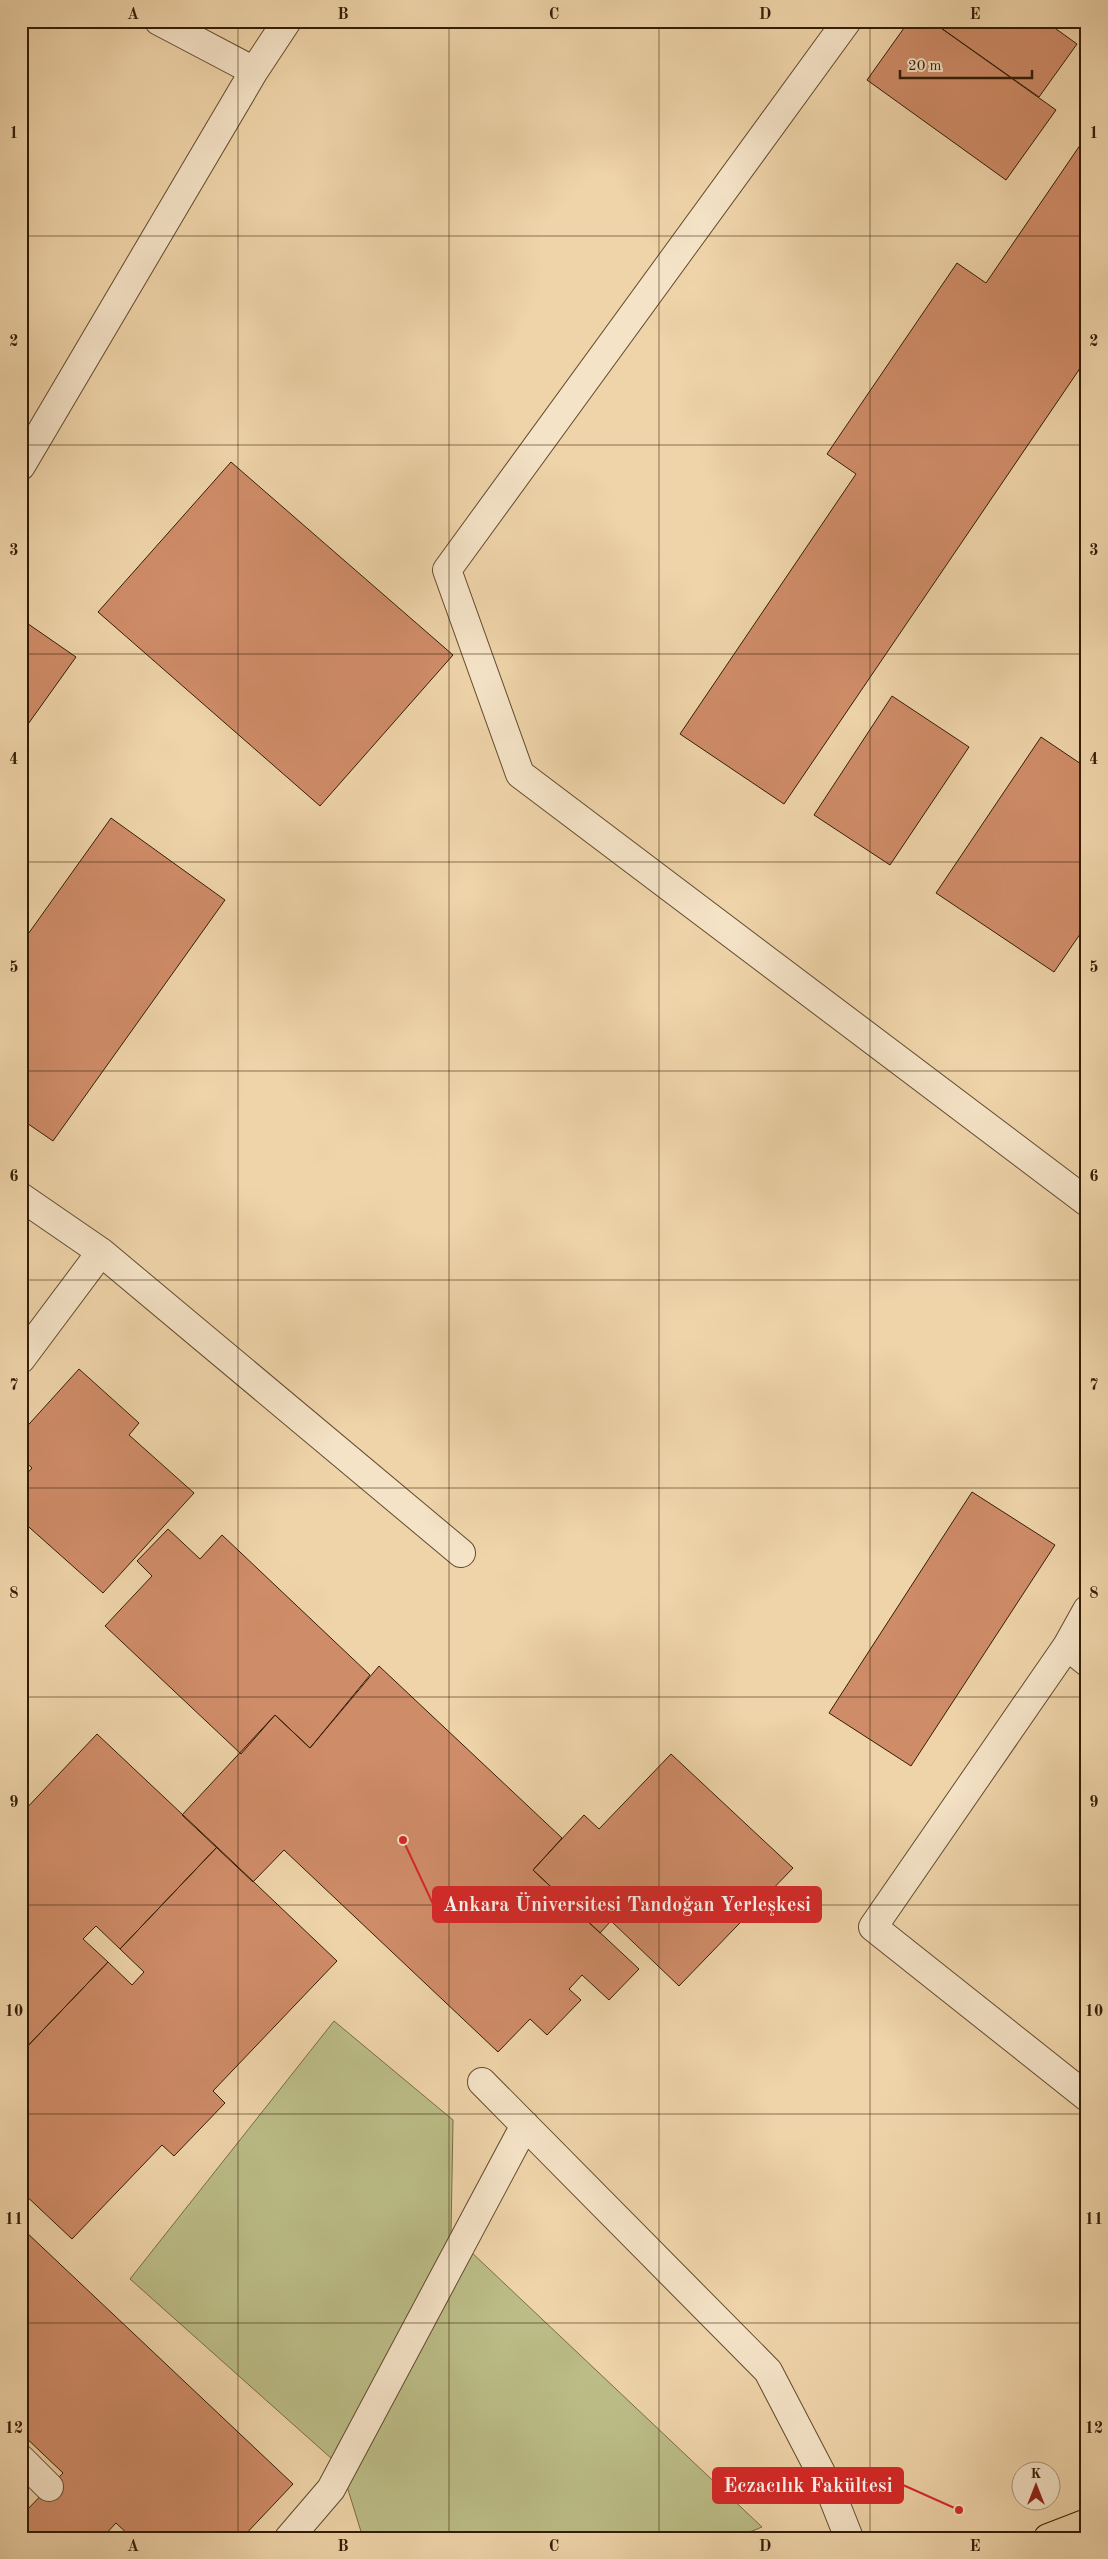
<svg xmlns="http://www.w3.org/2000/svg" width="1108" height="2559" font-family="'Old Standard TT',serif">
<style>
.green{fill:#bbbc86;stroke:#786c46}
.building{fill:#cf8c68;stroke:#341d06}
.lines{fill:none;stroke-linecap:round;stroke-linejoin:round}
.minor-casing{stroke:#634b2f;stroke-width:30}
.major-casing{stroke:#341d06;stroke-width:30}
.minor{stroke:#f5e3c7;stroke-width:28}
.major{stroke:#efd4a9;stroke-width:28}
.grid{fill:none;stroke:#341d06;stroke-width:1;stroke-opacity:0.55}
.leader{fill:none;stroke:#d62828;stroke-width:2}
.callout-dot{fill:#d62828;stroke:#f5e3c7;stroke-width:2}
.callout{fill:#d62828;stroke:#d62828;stroke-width:2}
.callout-label{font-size:20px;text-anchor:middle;font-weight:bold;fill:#fff}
.neatline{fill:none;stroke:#341d06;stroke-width:2}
.grid-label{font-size:16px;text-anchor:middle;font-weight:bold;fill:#341d06}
</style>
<rect width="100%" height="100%" fill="#efd4a9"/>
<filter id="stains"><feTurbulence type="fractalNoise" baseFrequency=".004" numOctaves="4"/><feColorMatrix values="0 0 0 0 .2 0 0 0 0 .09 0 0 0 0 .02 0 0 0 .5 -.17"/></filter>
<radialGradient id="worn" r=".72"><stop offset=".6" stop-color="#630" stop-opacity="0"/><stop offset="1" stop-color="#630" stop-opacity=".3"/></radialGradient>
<path class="green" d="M 334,2021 L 453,2120 L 451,2233 L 762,2527 L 735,2538 L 363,2538 L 341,2467 L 130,2279 Z"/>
<path class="building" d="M 909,21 L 931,21 L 1056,110 L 1006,180 L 867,80 Z
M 935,21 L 1045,21 L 1077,44 L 1039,97 L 934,23 Z
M 1087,135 L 1087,358 L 784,804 L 680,734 L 856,474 L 827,454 L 957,263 L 986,283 Z
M 231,462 L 453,655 L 320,806 L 98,612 Z
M 21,619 L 76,657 L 21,734 Z
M 892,696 L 969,747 L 890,865 L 814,815 Z
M 1041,737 L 1087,768 L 1087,924 L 1054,972 L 936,893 Z
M 111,818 L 225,900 L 53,1141 L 21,1119 L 21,944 Z
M 79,1369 L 139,1423 L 129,1435 L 194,1493 L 103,1593 L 21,1520 L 21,1480 L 32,1468 L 21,1458 L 21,1433 Z
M 972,1492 L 1055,1545 L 911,1766 L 829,1713 Z
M 168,1529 L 200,1559 L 222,1535 L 370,1675 L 310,1748 L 275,1715 L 241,1754 L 105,1626 L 152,1576 L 137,1561 Z
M 379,1666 L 562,1838 L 533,1870 L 639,1969 L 609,2000 L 582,1975 L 569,1989 L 581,2000 L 547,2035 L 530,2019 L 498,2052 L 284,1850 L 253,1882 L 182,1815 L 275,1715 L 310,1748 Z
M 97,1734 L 217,1847 L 120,1949 L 96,1926 L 83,1939 L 108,1962 L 21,2053 L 21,1814 Z
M 671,1754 L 793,1868 L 679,1986 L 611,1921 L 600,1933 L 533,1870 L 584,1815 L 599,1829 Z
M 217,1847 L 337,1961 L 213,2091 L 225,2103 L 174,2156 L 162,2145 L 72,2239 L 21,2191 L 21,2053 L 108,1962 L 132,1985 L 144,1972 L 120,1949 Z
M 25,2231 L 293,2484 L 242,2538 L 132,2538 L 116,2523 L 102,2538 L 21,2538 L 21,2516 L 63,2473 L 21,2433 L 21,2235 Z"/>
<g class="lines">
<g class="minor-casing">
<path id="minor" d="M 159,21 L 254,71
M 847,21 L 447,570 L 520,774 L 1087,1202
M 21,466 L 254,71 L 287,21
M 21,1197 L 101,1252 L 21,1359
M 101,1252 L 461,1553
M 1087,1610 L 1067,1646 L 873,1927 L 1087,2097
M 1067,1646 L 1087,1662
M 482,2082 L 768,2371 L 830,2490 L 849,2538
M 21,2459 L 49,2487
M 289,2538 L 331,2489 L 525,2125"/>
</g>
<g class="major-casing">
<path id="major" d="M 1048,2538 L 1087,2523"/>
</g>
<use href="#minor" class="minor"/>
<use href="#major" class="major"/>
</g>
<path class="grid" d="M 238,21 L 238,2538M 449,21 L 449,2538M 659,21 L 659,2538M 870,21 L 870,2538M 21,236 L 1087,236M 21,445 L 1087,445M 21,654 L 1087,654M 21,862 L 1087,862M 21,1071 L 1087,1071M 21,1280 L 1087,1280M 21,1488 L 1087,1488M 21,1697 L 1087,1697M 21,1905 L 1087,1905M 21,2114 L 1087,2114M 21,2323 L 1087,2323"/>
<path class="leader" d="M403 1840L433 1904M959 2510L903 2485"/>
<g class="callout-dot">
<circle cx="403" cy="1840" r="5"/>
<circle cx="959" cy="2510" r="5"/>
</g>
<g class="callout">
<rect x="433" y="1887" width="388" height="35" rx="5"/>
<rect x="713" y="2468" width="190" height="35" rx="5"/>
</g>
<g class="callout-label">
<text x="627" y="1911">Ankara Üniversitesi Tandoğan Yerleşkesi</text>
<text x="808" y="2492">Eczacılık Fakültesi</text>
</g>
<rect width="1108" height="2559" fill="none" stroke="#efd4a9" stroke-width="55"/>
<g transform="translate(1036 2486)"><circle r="24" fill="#f5e3c7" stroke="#a8947a"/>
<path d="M0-4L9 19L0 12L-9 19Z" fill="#8f2418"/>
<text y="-8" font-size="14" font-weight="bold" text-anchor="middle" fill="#341d06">K</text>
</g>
<path d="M900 70v8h132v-8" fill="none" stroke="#341d06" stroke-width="2.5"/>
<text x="908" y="70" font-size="15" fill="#341d06" stroke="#f5e3c7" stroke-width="4" paint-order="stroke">20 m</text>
<rect x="28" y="28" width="1052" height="2504" class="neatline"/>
<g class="grid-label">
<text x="133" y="19">A</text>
<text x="343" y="19">B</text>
<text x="554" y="19">C</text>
<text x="765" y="19">D</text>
<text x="975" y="19">E</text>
<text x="14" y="138">1</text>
<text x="1094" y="138">1</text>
<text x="14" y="346">2</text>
<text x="1094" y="346">2</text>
<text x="14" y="555">3</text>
<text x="1094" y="555">3</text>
<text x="14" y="764">4</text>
<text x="1094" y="764">4</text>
<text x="14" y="972">5</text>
<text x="1094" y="972">5</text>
<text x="14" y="1181">6</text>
<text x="1094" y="1181">6</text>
<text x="14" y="1390">7</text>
<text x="1094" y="1390">7</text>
<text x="14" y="1598">8</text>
<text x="1094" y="1598">8</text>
<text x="14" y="1807">9</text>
<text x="1094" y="1807">9</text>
<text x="14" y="2016">10</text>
<text x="1094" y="2016">10</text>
<text x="14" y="2224">11</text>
<text x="1094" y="2224">11</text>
<text x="14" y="2433">12</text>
<text x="1094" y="2433">12</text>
<text x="133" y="2551">A</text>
<text x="343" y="2551">B</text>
<text x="554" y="2551">C</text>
<text x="765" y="2551">D</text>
<text x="975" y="2551">E</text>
</g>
<rect width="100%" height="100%" filter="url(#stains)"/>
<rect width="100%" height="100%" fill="url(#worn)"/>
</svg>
